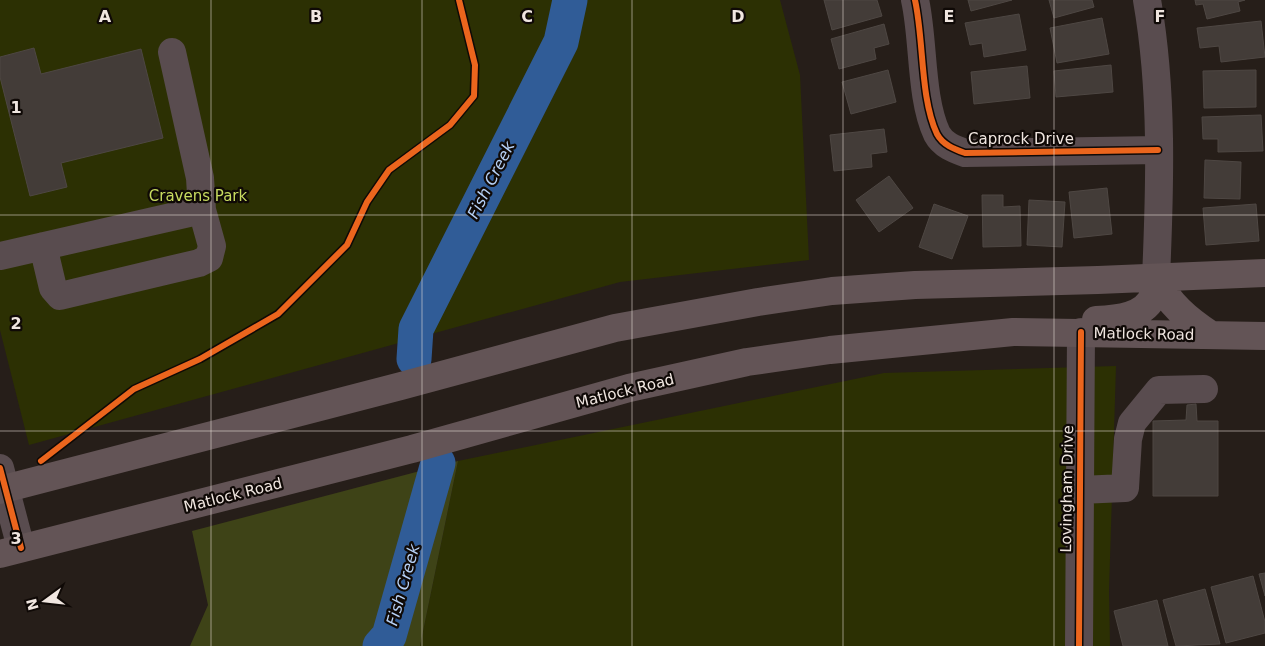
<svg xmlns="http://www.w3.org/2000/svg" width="1265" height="646" font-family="'DejaVu Sans',sans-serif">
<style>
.green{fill:#2c3003}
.forest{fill:#3e4317}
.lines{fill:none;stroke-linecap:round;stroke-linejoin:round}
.river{stroke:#305c97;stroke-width:35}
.building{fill:#433c38;stroke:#4e4743}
.minor{stroke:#594c4f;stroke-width:28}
.major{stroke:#635456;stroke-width:28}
.cycleway-casing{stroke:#0f0906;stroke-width:9}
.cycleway{stroke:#eb651d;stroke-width:6}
.grid{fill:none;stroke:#f0e6e0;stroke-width:1;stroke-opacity:0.55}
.labels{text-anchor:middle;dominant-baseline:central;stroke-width:4.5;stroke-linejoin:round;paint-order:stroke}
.street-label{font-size:15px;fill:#f0e6e0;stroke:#0f0906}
.park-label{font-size:15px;fill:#c8db60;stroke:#0f0906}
.water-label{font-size:16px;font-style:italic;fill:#b6d1f6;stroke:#0f0906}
.grid-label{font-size:16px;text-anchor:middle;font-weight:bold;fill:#f0e6e0;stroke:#0f0906;stroke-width:4.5;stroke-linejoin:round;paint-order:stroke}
</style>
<rect width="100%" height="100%" fill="#261e19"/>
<path class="green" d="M 0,0 L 780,0 L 800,75 L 809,260 L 620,282 L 29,445 L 0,330 Z
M 1116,366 L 1109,591 L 1110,646 L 420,646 L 458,461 L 884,373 Z"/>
<path class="forest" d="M 458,461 L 420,646 L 190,646 L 208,605 L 192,531 Z"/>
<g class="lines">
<path class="river" d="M 414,359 L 416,329 L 561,42 L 570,0
M 380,646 L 389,636 L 438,463"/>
</g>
<path class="building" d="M 824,0 L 877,0 L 882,16 L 832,30 Z
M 968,0 L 1012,0 L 971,11 Z
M 1049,0 L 1092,0 L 1094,7 L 1054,18 Z
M 1195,0 L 1245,0 L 1238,2 L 1240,11 L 1207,19 L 1203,4 L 1196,5 Z
M 1019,14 L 1026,50 L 984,57 L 982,43 L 970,45 L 965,23 Z
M 1102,18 L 1109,54 L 1057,63 L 1050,28 Z
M 1261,21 L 1265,57 L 1221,62 L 1219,46 L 1200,48 L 1197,28 Z
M 884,24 L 889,44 L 874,48 L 876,59 L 839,69 L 831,39 Z
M 34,48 L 41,74 L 141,49 L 163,138 L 61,163 L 67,187 L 30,196 L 0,77 L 0,57 Z
M 1111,65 L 1113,92 L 1056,97 L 1054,71 Z
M 1027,66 L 1030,98 L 974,104 L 971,72 Z
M 888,70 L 896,102 L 851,114 L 842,82 Z
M 1256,70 L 1256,107 L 1204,108 L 1203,71 Z
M 1261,115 L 1263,151 L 1218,152 L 1218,139 L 1203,139 L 1202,117 Z
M 884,129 L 887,152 L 871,154 L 872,167 L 834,171 L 830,135 Z
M 1205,160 L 1241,162 L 1240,199 L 1204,198 Z
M 889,176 L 913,208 L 879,232 L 856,200 Z
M 1107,188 L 1112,234 L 1074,238 L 1069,192 Z
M 982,195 L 1003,195 L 1003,207 L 1020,206 L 1021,246 L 983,247 Z
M 1029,200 L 1065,202 L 1062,247 L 1027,245 Z
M 934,204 L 968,216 L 952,259 L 919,247 Z
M 1256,204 L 1259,241 L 1206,245 L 1203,208 Z
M 1196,404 L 1197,421 L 1218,421 L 1218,496 L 1153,496 L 1153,421 L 1186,420 L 1187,405 Z
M 1265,573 L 1265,596 L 1259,574 Z
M 1253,576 L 1265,622 L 1265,633 L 1226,643 L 1211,587 Z
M 1205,589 L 1220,644 L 1176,646 L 1163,600 Z
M 1157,600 L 1168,646 L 1123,646 L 1114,611 Z"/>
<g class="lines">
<path class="minor" d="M 915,0 C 924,40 920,98 937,134 C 943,145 954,149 965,153 L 1158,150
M 1147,0 C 1163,91 1160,186 1156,278
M 172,52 L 200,178 L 202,210
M 0,256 L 202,210 L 212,246 L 209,258 L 199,263 L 60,296 L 53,288 L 43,246
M 0,468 L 21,548
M 1080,490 L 1125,488 L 1128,439 L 1132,423 L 1159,390 L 1204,389
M 1079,646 L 1081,332"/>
<path class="major" d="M 1156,278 C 1169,304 1187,319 1211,335
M 1096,320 C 1116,319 1146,317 1154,294 C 1156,290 1155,283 1156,278
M 0,490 L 401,386 L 615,328 L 758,302 L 832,291 L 915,285 L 1098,280 L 1265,273
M 0,554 L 412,449 L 629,388 L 747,362 L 830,350 L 1013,332 L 1265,336"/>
<g class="cycleway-casing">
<path id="cycleway" d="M 915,0 C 924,40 920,98 937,134 C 943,145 954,149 965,153 L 1158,150
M 41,461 L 134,389 L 200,359 L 278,314 L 347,245 L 367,202 L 389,170 L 450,125 L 474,96 L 475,65 L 459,0
M 0,468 L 21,548
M 1079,646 L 1081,332"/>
</g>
<use href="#cycleway" class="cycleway"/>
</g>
<path class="grid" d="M 211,0 L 211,646M 422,0 L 422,646M 632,0 L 632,646M 843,0 L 843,646M 1054,0 L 1054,646M 0,215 L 1265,215M 0,431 L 1265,431"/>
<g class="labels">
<g class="street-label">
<text x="1021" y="139">Caprock Drive</text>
<text transform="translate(1144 334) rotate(1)">Matlock Road</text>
<text transform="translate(625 391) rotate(-14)">Matlock Road</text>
<text transform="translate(1067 489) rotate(-89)">Lovingham Drive</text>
<text transform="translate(233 495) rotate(-14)">Matlock Road</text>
</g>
<g class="park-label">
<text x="198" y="196">Cravens Park</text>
</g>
<g class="water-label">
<text transform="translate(491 180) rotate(-63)">Fish Creek</text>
<text transform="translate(403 585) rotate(-74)">Fish Creek</text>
</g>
</g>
<g class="grid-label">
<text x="105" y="22">A</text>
<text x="316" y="22">B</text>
<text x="527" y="22">C</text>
<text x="738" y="22">D</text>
<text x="949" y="22">E</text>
<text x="1160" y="22">F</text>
<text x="16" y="113">1</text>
<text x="16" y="329">2</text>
<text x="16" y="544">3</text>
</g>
<g transform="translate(45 601) rotate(255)" stroke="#0f0906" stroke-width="4" paint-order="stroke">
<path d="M0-4L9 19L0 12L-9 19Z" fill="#f0e6e0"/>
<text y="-8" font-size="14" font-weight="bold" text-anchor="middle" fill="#f0e6e0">N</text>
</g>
</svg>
